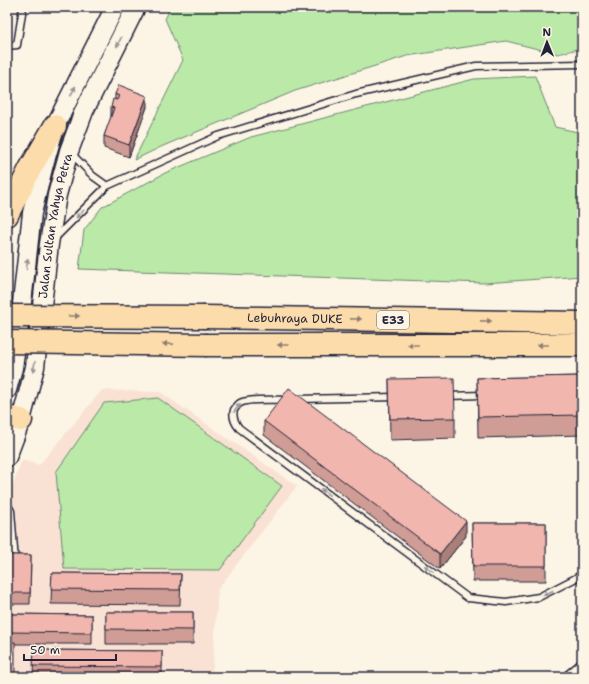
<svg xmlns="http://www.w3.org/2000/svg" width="589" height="684" font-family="'Shantell Sans',sans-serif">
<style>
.built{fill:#f9e2d4}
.green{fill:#bae9a8;stroke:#6e8672}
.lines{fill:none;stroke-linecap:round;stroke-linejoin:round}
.lane-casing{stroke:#22223b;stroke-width:9}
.street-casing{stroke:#22223b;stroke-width:16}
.secondary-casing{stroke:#22223b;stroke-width:21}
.highway-casing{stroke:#22223b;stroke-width:25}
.lane{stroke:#fcf5e5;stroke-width:6}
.street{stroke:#fcf5e5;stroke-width:13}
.secondary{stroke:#fcf5e5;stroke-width:18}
.highway{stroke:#fcdcab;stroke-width:22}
.highway-bridge-casing{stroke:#22223b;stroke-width:25;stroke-linecap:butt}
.highway-bridge{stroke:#fcdcab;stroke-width:22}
.wall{fill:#cf9d95;stroke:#22223b}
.shaded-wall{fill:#a97f79;stroke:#22223b}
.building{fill:#f1b6ad;stroke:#22223b}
.oneway{fill:#9a9698}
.oneway2{fill:#8f7f73}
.labels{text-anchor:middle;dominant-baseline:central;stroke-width:3.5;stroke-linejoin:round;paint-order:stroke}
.shield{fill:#fcf5e5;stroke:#63616e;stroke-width:1}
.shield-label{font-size:11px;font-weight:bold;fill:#22223b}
.street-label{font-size:12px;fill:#22223b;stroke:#fcf5e5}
</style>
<rect width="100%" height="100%" fill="#fcf5e5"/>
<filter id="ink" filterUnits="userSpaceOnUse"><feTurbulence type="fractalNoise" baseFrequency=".025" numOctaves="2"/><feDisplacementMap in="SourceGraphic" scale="8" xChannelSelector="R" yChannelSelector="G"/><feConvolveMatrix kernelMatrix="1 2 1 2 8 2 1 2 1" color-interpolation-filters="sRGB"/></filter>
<g filter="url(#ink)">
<path class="built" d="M 102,390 L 160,392 L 297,486 L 218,589 L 212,677 L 7,677 L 7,499 L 22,460 L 39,465 Z"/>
<path class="green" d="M 171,7 L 582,7 L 582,48 L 558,54 L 506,41 L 407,56 L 295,91 L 163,146 L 134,160 L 183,60 L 165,19 Z
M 535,76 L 555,127 L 582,133 L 582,276 L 485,283 L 79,269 L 84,230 L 102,207 L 165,173 L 251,137 L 474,79 Z
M 158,398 L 282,486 L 220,570 L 64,569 L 56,472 L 104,403 Z"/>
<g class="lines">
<g class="lane-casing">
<path id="lane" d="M 7,46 L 17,45 L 23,7
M 71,153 L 93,176 L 107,186
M 54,239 L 107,186 L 218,136 L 356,94 L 476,66 L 582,64
M 447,396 L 483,395
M 297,399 L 397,397
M 287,400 C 277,400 249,398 240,403 C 237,405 236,407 234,410 C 232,417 235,423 239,428 L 468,598 L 506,602 L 539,597 L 574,579 L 582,574
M 7,504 L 11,511 L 15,562"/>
</g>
<g class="street-casing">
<path id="street" d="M 570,677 L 582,667"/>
</g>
<g class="secondary-casing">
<g id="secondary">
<path d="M 7,390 L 13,368 L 22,303 L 32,213 L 43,168 L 55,126 L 115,7"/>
<path id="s1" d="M 7,457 L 21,420 L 35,367 L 49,244 L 57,195 L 69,151 L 84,111 L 136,7"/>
</g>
</g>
<g class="highway-casing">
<g id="highway">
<path d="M 7,215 L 30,169 L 55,126"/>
<path id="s2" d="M 205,317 L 582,323"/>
<path d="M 207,345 L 582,345"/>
<path d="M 7,417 L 21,420"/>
</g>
</g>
<use href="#lane" class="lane"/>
<use href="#street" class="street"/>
<use href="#secondary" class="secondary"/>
<use href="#highway" class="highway"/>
<g class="highway-bridge-casing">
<path id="highway-bridge" d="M 7,316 L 205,317
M 7,342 L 207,345"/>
</g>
<use href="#highway-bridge" class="highway-bridge"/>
</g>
<path class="wall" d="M 115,94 L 147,107 L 129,157 L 104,148 L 104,136 L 111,118 L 111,107 L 115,100 Z
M 582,376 L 582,435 L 478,438 L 477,378 Z
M 389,379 L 455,418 L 455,438 L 390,440 Z
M 264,421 L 466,536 L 440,569 L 264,435 Z
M 472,523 L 546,523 L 546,581 L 473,581 Z
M 7,555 L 31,555 L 30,604 L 7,604 Z
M 52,573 L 181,574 L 180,605 L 51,604 Z
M 106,612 L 193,612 L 193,644 L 106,644 Z
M 9,614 L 92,615 L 92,644 L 15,644 L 9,642 Z
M 34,650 L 162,651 L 162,677 L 33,677 Z"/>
<path class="shaded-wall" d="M 147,96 L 147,107 L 129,157 L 129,145 Z
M 466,521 L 466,536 L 440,569 L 440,554 Z"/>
<path class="building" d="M 119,85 L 147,96 L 129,145 L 104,136 L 114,108 L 111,107 L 113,99 L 117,100 L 119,96 L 115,94 Z
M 582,376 L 582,415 L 478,417 L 477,378 Z
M 454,378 L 455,418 L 390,419 L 389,379 Z
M 289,388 L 466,521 L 440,554 L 264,421 Z
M 472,523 L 546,523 L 546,566 L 473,566 Z
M 7,555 L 31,555 L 30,593 L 7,593 Z
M 52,573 L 181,574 L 180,590 L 51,589 Z
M 106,612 L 193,612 L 193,630 L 106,629 Z
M 9,614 L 92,615 L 92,633 L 9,632 Z
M 7,642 L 15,642 L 15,677 L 7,677 Z
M 34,650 L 162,651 L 162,667 L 33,666 Z"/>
<defs><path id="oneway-solid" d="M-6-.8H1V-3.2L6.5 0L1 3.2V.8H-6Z"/></defs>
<g class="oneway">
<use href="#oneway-solid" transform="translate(119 42) rotate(117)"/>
<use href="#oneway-solid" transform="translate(73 91) rotate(-64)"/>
<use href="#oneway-solid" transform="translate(80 214) rotate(135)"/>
<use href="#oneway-solid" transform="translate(27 264) rotate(-84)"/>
<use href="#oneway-solid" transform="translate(34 367) rotate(101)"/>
<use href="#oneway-solid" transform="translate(237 408) rotate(-53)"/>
<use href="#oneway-solid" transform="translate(325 492) rotate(-143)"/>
<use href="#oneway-solid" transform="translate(429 569) rotate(-143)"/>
<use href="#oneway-solid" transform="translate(548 593) rotate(153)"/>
</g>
<g class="oneway2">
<use href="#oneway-solid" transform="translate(74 316)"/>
<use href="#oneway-solid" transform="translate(356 319) rotate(1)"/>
<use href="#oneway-solid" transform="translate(486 321) rotate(1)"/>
<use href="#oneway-solid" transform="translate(168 344) rotate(-179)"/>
<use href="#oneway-solid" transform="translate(283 345) rotate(-180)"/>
<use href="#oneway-solid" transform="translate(413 345) rotate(-180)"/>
<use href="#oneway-solid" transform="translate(543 345) rotate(-180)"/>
</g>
</g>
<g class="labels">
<rect class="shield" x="377" y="311" width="32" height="18" rx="3"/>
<g class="shield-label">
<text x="393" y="320">E33</text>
</g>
<g class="street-label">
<text stroke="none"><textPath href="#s1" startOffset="237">Jalan Sultan Yahya Petra</textPath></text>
<text stroke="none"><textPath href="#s2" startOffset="90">Lebuhraya DUKE</textPath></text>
</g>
</g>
<rect width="589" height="684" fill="none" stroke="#fcf5e5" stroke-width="24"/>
<rect x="12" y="12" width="565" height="660" fill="none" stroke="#22223b" stroke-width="1.5" filter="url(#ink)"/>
<g transform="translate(547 42) rotate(359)" stroke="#fcf5e5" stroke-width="3" paint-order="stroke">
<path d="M0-3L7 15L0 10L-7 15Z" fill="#22223b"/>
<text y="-6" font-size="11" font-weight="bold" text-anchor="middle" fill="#22223b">N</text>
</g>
<path d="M24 654v6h92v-6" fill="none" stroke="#22223b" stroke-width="2"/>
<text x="30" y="654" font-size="12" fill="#22223b" stroke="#fcf5e5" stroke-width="3" paint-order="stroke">50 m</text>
</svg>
